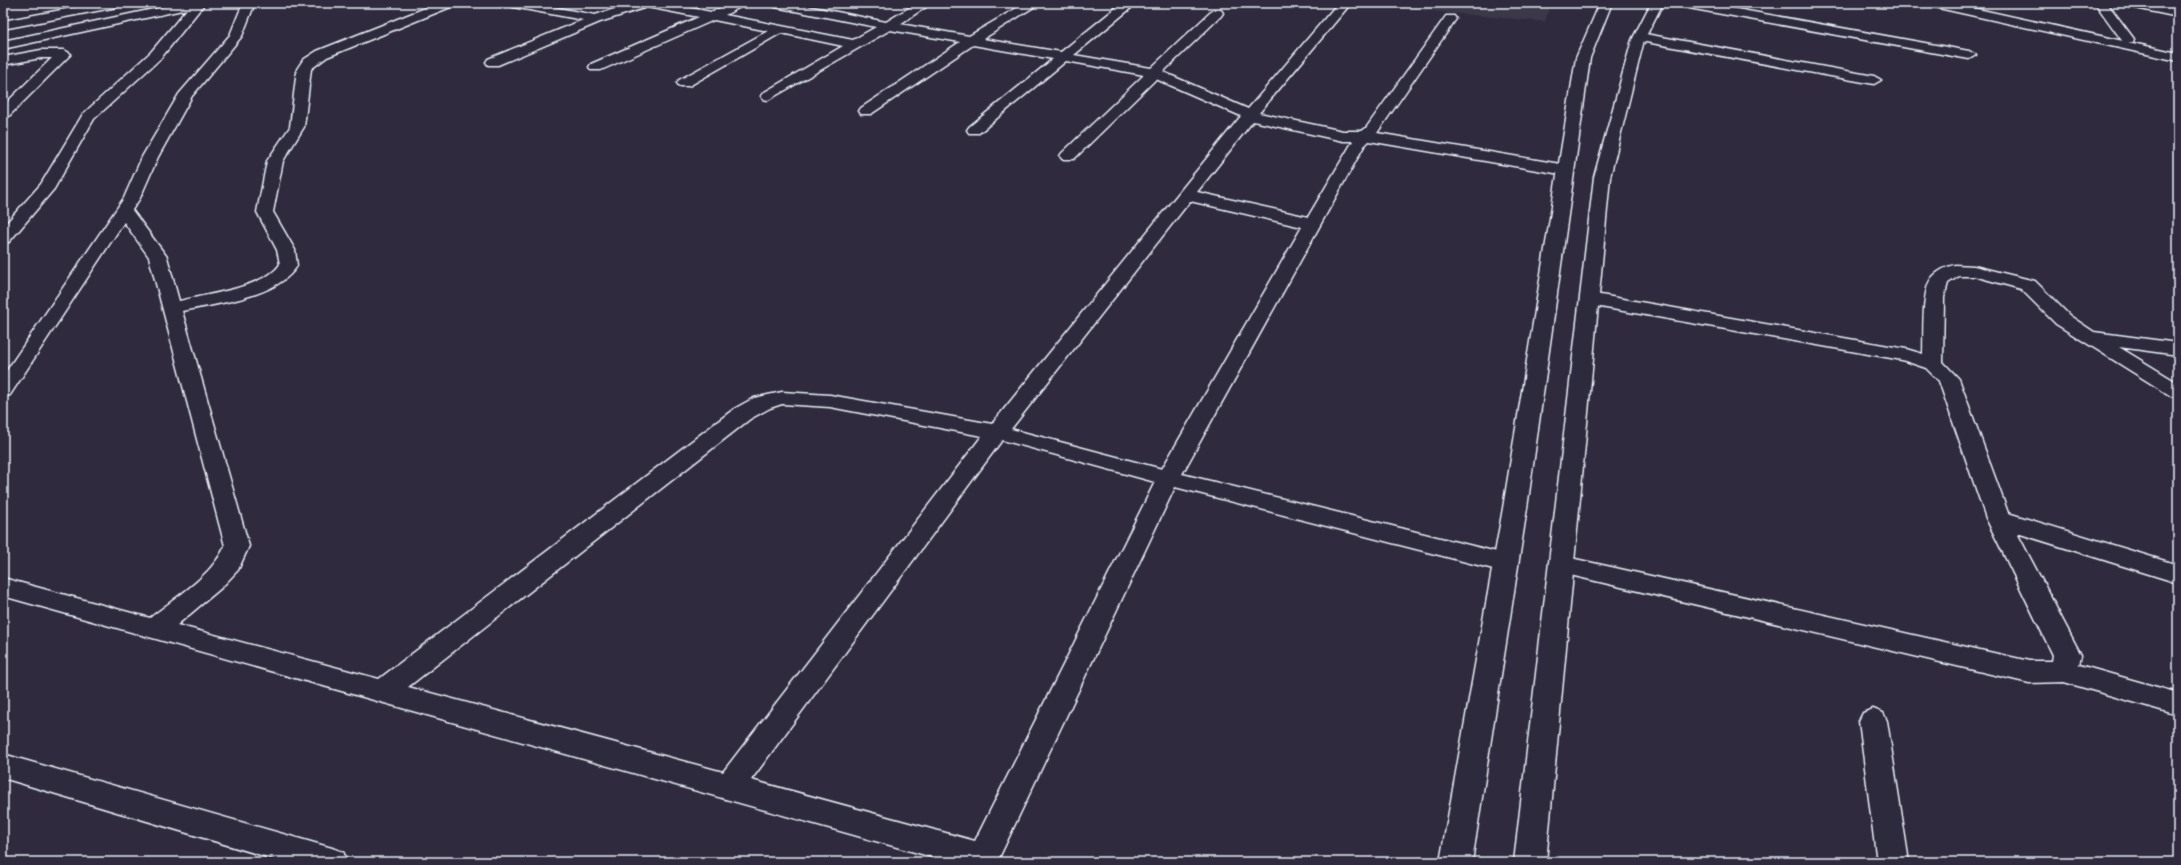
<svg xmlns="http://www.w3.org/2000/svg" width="2181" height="865" font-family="'Playpen Sans',sans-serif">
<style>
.built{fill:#3b3749}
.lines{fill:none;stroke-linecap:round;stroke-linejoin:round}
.street-casing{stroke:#e8f1f8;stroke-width:3}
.secondary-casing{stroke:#e8f1f8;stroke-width:3}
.street{fill:#2f2a3d;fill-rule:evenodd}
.secondary{fill:#2f2a3d;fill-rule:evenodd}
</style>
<rect width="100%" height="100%" fill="#2f2a3d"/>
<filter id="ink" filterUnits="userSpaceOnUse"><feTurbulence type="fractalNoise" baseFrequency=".025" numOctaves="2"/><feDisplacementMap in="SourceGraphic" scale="8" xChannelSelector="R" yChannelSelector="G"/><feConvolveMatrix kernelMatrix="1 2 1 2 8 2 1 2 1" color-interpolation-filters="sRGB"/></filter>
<g filter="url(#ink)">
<path class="built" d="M 1348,3 L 1551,3 L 1545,22 Z"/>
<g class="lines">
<g class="street-casing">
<path id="street" d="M 98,3 L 123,3 L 117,7 L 3,29 L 3,21 Z
M 182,3 L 205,3 L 161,58 L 94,119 L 54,189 L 9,242 L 3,243 L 3,227 L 41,184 L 83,114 L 151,52 L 187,9 L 3,49 L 3,41 Z
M 243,3 L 255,3 L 242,36 L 192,96 L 158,157 L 140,198 L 132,210 L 167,257 L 179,301 C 204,295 267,287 280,264 L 277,250 L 257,212 L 267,161 L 290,127 L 297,69 L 303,60 L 317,51 L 438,3 L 455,3 L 453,6 L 327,57 L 311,69 L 304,127 L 283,161 L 273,212 L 295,250 L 297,266 C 278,297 216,304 182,311 L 249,546 L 238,570 L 221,588 L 177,625 L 379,679 L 734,409 L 754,398 L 782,392 L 830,395 L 992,424 L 1241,116 L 1156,79 L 1074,159 L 1062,159 L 1060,156 L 1062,153 L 1144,75 L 1066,61 L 979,133 L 969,133 L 967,130 L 969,127 L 1053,59 L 973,45 L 871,114 L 861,114 L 859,111 L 861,108 L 960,42 L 890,30 L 768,100 L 763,99 L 761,96 L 763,93 L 843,46 L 781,33 L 689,86 L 679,86 L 677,83 L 679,80 L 768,31 L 714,20 L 601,70 L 591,70 L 589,67 L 591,64 L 699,17 L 647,7 L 600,22 L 498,65 L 488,65 L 486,62 L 488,59 L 583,20 L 513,7 L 507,3 L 532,3 L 595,15 L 634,3 L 665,3 L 711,12 L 732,3 L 748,3 L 725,15 L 853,40 L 876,27 L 775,7 L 769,3 L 793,3 L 886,22 L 917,3 L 932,3 L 900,24 L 969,36 L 1025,3 L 1040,3 L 983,39 L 1061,52 L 1122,3 L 1132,3 L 1133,5 L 1131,8 L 1074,55 L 1151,68 L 1213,10 L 1221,10 L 1223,13 L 1221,16 L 1163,72 L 1248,109 L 1338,3 L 1348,3 L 1349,5 L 1347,8 L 1259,113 L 1343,131 L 1362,131 L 1366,128 L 1446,16 L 1454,16 L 1456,19 L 1377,133 L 1566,165 L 1572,167 L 1574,170 L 1572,173 L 1566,175 L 1369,141 L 1364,146 L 1182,474 L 1505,554 L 1514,557 L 1518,563 L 1514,569 L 1505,572 L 1175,487 L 997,862 L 950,862 L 3,596 L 3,578 L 150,618 C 176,597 211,577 225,546 L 149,257 L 124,222 L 10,395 L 3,397 L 3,376 L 124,198 L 142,157 L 179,94 L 230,35 ZM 1253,121 L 1343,141 L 1353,141 L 1308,217 L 1197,192 ZM 1190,201 L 1302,227 L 1162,469 L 1011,429 ZM 782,404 L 830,407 L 982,436 L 723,772 L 408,687 L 750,419 L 770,408 ZM 1002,440 L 1155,482 L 975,841 L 751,780 Z
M 1677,3 L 1703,3 L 1969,51 L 1976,55 L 1969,59 L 1683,7 Z
M 2095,3 L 2107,3 L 2134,39 L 2133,42 L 2123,42 Z
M 2124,3 L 2147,3 L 2178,9 L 2178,17 L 2126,6 Z
M 1640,33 L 1874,76 L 1881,80 L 1874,84 L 1635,40 L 1634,37 Z
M 41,50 L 64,50 L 71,54 L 8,117 L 3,118 L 3,106 L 52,58 L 41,58 L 3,65 L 3,57 Z
M 1955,265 L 1974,266 L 2035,281 L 2070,316 L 2094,332 L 2178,343 L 2178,355 L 2119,347 L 2178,383 L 2178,398 L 2171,396 L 2056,324 L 2021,289 L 1974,276 L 1959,276 L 1948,283 L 1944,297 L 1943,362 L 1959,379 L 2008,513 L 2178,565 L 2178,583 L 2017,533 L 2081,655 L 2079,665 L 2178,693 L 2178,715 L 2064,682 L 2029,683 L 1553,571 L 1549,565 L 1553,559 L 1562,556 L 2029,661 L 2052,661 L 2053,655 L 1986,518 L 1939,381 L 1926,368 L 1902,360 L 1589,305 L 1582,303 L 1580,299 L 1582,295 L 1589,293 L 1906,349 L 1923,354 C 1924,335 1921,294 1931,279 C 1936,272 1947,266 1955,265 Z
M 1873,709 L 1883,713 L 1887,721 L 1909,862 L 1877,862 L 1859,721 L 1863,713 Z
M 3,754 L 332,848 L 343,852 L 348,862 L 284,862 L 3,778 Z"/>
</g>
<g class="secondary-casing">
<path id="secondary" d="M 1600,3 L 1612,3 L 1590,58 L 1527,508 L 1472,862 L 1440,862 L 1503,508 L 1576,58 Z
M 1651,3 L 1663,3 L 1644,40 L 1610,177 L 1546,862 L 1514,862 L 1594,177 L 1632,40 Z
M 1928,3 L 1950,3 L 2178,53 L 2178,61 L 1934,7 Z"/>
</g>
<use href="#street" class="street"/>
<use href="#secondary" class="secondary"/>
</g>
</g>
<rect width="2181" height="865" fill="none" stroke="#2f2a3d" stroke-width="16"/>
<rect x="8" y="8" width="2165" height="849" fill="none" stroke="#e8f1f8" stroke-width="1.5" filter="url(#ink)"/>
</svg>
